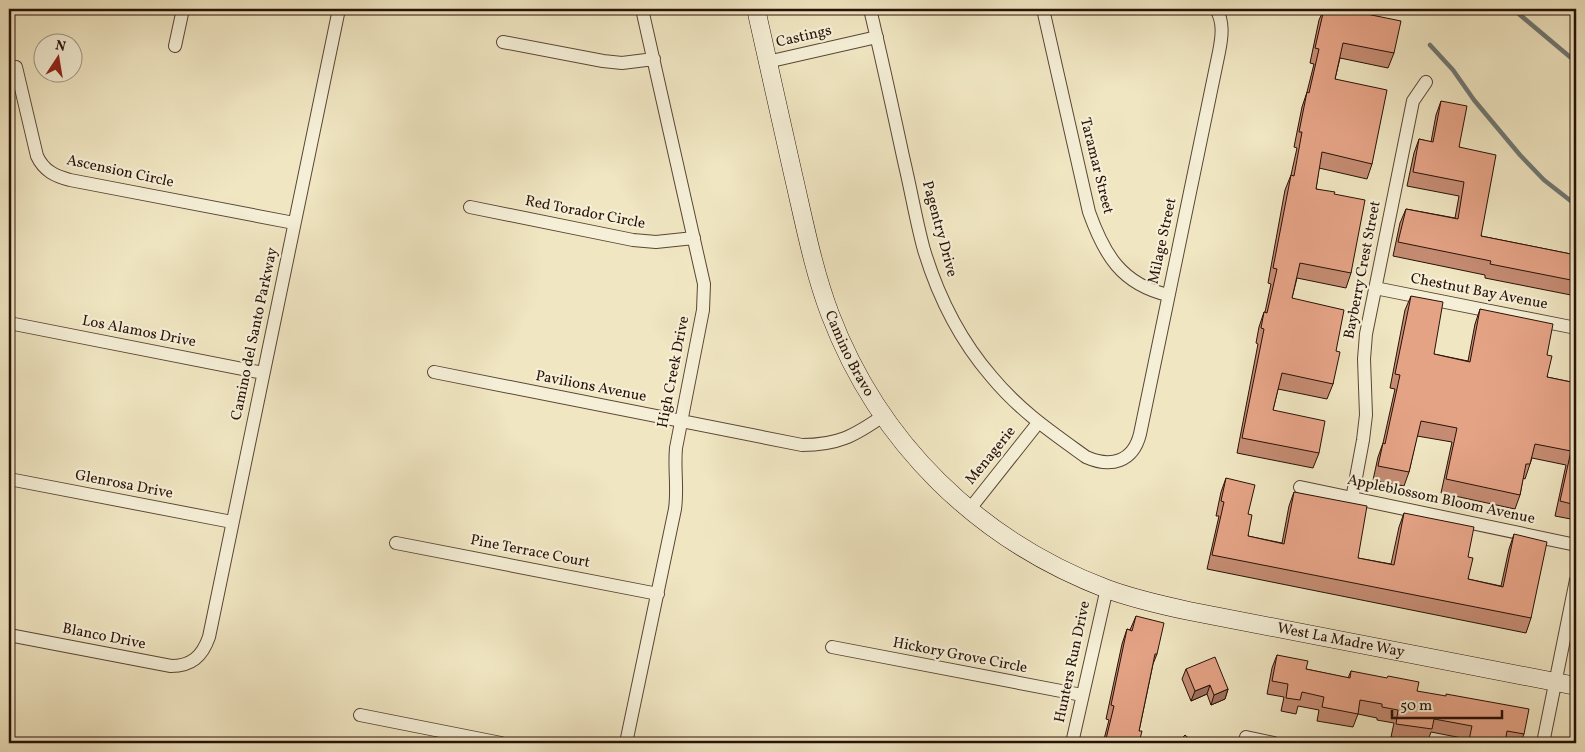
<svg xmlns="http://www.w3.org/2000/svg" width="1585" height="752" font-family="Vollkorn,serif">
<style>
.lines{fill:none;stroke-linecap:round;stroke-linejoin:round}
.stream{stroke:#6f7874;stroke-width:4.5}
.street-casing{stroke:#5a4636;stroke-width:14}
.secondary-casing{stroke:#281107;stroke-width:19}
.street{stroke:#f5efd7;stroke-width:12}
.secondary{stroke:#f5efd7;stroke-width:18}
.wall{fill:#c58c73;stroke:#281107}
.shaded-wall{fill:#a0725e;stroke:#281107}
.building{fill:#e5a386;stroke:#281107}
.labels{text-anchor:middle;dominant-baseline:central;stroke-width:4.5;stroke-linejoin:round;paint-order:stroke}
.street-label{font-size:15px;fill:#281107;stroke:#f5efd7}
</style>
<rect width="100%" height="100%" fill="#f0e6c2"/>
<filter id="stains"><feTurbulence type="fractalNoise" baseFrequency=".004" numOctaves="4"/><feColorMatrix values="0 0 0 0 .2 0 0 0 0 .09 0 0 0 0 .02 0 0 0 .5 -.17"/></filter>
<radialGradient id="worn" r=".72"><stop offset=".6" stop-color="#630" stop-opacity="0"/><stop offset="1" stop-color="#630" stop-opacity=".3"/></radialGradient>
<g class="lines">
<path class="stream" d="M 1513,9 L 1576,62
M 1430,45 L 1453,70 L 1474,100 L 1520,155 L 1544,180 L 1576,205"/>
<g class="street-casing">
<path id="street" d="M 870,9 C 882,59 893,110 904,161 C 911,190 916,221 924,250 C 938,296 960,340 991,376 C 1020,411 1050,431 1086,457 C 1111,468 1133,462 1140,434 L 1219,52 C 1222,37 1224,22 1216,9
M 1043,9 L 1089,212 C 1104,254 1121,284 1168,295
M 503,42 L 603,61 L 622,63 L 654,59
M 175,46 L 183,9
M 767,62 L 877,37
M 16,67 L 37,156 C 44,171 55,176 70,180 L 294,223
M 470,207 L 633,240 L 656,242 L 694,238
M 1375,288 L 1576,328
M 9,323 L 263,373
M 434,372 L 802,445 C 838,445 854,436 883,416
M 9,479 L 232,522
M 1300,487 L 1576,545
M 1352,499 L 1363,440 L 1366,415 L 1364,359 L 1366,334 L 1413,101 L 1426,82
M 969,510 L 1038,423
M 396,543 L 658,594
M 9,635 L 171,666 C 191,666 202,657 209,637 L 339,9
M 832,647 L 1082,695
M 360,715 L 501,743
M 1246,737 L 1274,743
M 626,743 L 675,509 C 678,488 674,469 676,448 L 703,310 L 704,284 L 642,9
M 1072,743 L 1107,588
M 1543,743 L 1576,580"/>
</g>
<g class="secondary-casing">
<g id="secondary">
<path id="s1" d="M 756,9 C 768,64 781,119 793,174 C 804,221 813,269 830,314 C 879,443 978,540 1107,589 C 1134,599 1161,605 1189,611 L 1576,686"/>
</g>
</g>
<use href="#street" class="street"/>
<use href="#secondary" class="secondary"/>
</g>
<path class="wall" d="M 1324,9 L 1342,9 L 1394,53 L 1388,68 L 1340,58 L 1335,79 L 1372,164 L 1367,179 L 1319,168 L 1316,189 L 1334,194 L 1351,273 L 1346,288 L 1297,278 L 1292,298 L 1336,351 L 1333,384 L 1327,399 L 1278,389 L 1273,410 L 1319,453 L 1313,468 L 1237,453 L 1258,344 L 1256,343 L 1259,327 L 1264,312 L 1265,312 L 1271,284 L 1268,283 L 1285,190 L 1291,175 L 1297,148 L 1294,147 L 1302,107 L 1307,92 L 1314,64 L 1310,63 L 1319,20 Z
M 1441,101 L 1459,147 L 1481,236 L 1576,255 L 1576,296 L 1485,278 L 1485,275 L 1393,256 L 1400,223 L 1406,209 L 1455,218 L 1459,196 L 1407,186 L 1414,153 L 1419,139 L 1431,142 L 1436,115 Z
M 1411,296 L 1434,354 L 1468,361 L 1475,324 L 1480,309 L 1547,355 L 1547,377 L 1576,383 L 1576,520 L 1555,516 L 1566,465 L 1532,458 L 1525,479 L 1523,478 L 1520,495 L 1515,509 L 1441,493 L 1452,442 L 1417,436 L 1409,472 L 1404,486 L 1373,480 L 1378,457 L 1383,443 L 1395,389 L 1390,388 L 1405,310 Z
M 1226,478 L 1248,514 L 1248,536 L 1282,543 L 1289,506 L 1294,492 L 1358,558 L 1391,564 L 1399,527 L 1404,513 L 1468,557 L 1468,579 L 1501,586 L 1509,549 L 1514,534 L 1531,618 L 1526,633 L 1207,569 L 1219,516 L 1216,516 L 1221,492 Z
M 1136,616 L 1157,654 L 1153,664 L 1139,731 L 1139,743 L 1103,743 L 1109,720 L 1106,719 L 1122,644 L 1127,629 L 1130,630 Z
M 1277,655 L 1306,669 L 1348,678 L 1351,671 L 1417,691 L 1524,734 L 1520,743 L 1466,743 L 1467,739 L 1431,732 L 1427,743 L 1391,737 L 1394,723 L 1377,720 L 1377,718 L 1358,714 L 1353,727 L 1317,721 L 1319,710 L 1298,706 L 1296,714 L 1281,711 L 1284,697 L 1267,694 L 1272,668 Z
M 1186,669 L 1228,689 L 1225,699 L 1211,705 L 1207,694 L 1191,701 L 1182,679 Z
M 1576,729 L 1576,743 L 1572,743 Z"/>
<path class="shaded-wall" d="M 1210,685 L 1207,694 L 1191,701 L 1195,691 Z
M 1228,689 L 1225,699 L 1211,705 L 1214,695 Z
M 1469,740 L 1494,743 L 1468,743 Z"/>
<path class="building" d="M 1324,9 L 1342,9 L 1401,21 L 1394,53 L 1343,43 L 1335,79 L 1387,90 L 1372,164 L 1322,152 L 1316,189 L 1335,192 L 1334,194 L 1365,200 L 1351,273 L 1300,263 L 1292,298 L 1344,310 L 1336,351 L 1340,352 L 1333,384 L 1282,373 L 1273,410 L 1325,421 L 1319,453 L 1242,438 L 1264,329 L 1261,328 L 1264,312 L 1267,313 L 1277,269 L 1273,268 L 1291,175 L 1294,176 L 1302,132 L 1299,132 L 1307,92 L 1309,93 L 1319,49 L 1315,48 Z
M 1441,101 L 1467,106 L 1459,147 L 1496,155 L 1481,236 L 1576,255 L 1576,281 L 1490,264 L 1491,261 L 1398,242 L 1406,209 L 1458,219 L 1464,182 L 1413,172 L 1419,139 L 1433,142 Z
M 1411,296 L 1443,302 L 1434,354 L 1470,362 L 1480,309 L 1553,324 L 1547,355 L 1552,356 L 1547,377 L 1576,383 L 1576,505 L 1560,501 L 1571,451 L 1535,444 L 1530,464 L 1526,464 L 1520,495 L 1446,479 L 1457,428 L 1421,421 L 1409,472 L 1378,466 L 1383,443 L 1385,444 L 1400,375 L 1395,374 Z
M 1226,478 L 1255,485 L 1248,514 L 1252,515 L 1248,536 L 1284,544 L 1294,492 L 1367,506 L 1358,558 L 1394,565 L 1404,513 L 1474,527 L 1468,557 L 1473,558 L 1468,579 L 1503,587 L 1514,534 L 1547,542 L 1531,618 L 1212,555 L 1224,502 L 1221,501 Z
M 1136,616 L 1164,623 L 1157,654 L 1155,654 L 1139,731 L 1142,731 L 1139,743 L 1105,743 L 1114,706 L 1111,705 L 1127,629 L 1132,631 Z
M 1277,655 L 1308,661 L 1306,669 L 1350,678 L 1351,671 L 1387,678 L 1388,676 L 1419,682 L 1417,691 L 1446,696 L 1446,694 L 1529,709 L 1524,734 L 1507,731 L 1505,743 L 1494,743 L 1469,740 L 1472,726 L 1434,719 L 1432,729 L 1396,724 L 1398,710 L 1382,707 L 1382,704 L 1360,700 L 1358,714 L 1322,707 L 1324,697 L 1302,692 L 1300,700 L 1286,698 L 1288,684 L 1272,681 Z
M 1215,657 L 1228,689 L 1214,695 L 1210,685 L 1195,691 L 1186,669 Z
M 1185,735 L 1194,743 L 1178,743 Z"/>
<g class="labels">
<g class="street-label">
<text transform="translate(804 37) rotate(-13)">Castings</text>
<text transform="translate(1096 166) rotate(76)">Taramar Street</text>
<text transform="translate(120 172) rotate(12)">Ascension Circle</text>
<text transform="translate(585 213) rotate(11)">Red Torador Circle</text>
<text transform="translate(939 229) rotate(75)">Pagentry Drive</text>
<text transform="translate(1163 241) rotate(-78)">Milage Street</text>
<text transform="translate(1363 270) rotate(-79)">Bayberry Crest Street</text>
<text transform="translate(1479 292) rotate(11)">Chestnut Bay Avenue</text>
<text transform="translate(139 332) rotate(11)">Los Alamos Drive</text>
<text transform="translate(255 334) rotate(-78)">Camino del Santo Parkway</text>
<text stroke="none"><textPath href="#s1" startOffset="358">Camino Bravo</textPath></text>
<text transform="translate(674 372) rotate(-79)">High Creek Drive</text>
<text transform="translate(591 387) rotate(11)">Pavilions Avenue</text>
<text transform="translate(991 456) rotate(-51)">Menagerie</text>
<text transform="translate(124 485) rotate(11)">Glenrosa Drive</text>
<text transform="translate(1441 500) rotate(12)">Appleblossom Bloom Avenue</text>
<text transform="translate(530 552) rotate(11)">Pine Terrace Court</text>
<text transform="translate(104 637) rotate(11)">Blanco Drive</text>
<text stroke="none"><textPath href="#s1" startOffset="956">West La Madre Way</textPath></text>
<text transform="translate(960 656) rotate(11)">Hickory Grove Circle</text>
<text transform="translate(1073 662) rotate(-78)">Hunters Run Drive</text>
</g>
</g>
<rect width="1585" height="752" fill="none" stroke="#f0e6c2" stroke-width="30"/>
<rect x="10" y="10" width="1565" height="732" fill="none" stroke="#281107" stroke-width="2.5"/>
<rect x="15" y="15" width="1555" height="722" fill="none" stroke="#281107"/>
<g transform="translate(58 58) rotate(12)"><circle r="24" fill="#f5efd7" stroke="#a39684"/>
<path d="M0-4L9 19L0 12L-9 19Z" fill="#8f2418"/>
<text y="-8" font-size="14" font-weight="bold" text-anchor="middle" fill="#281107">N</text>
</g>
<path d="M1392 710v8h110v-8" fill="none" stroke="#281107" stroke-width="2.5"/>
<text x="1400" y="710" font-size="15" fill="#281107" stroke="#f5efd7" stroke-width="4" paint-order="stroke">50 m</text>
<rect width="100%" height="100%" filter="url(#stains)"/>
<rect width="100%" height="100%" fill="url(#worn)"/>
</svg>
